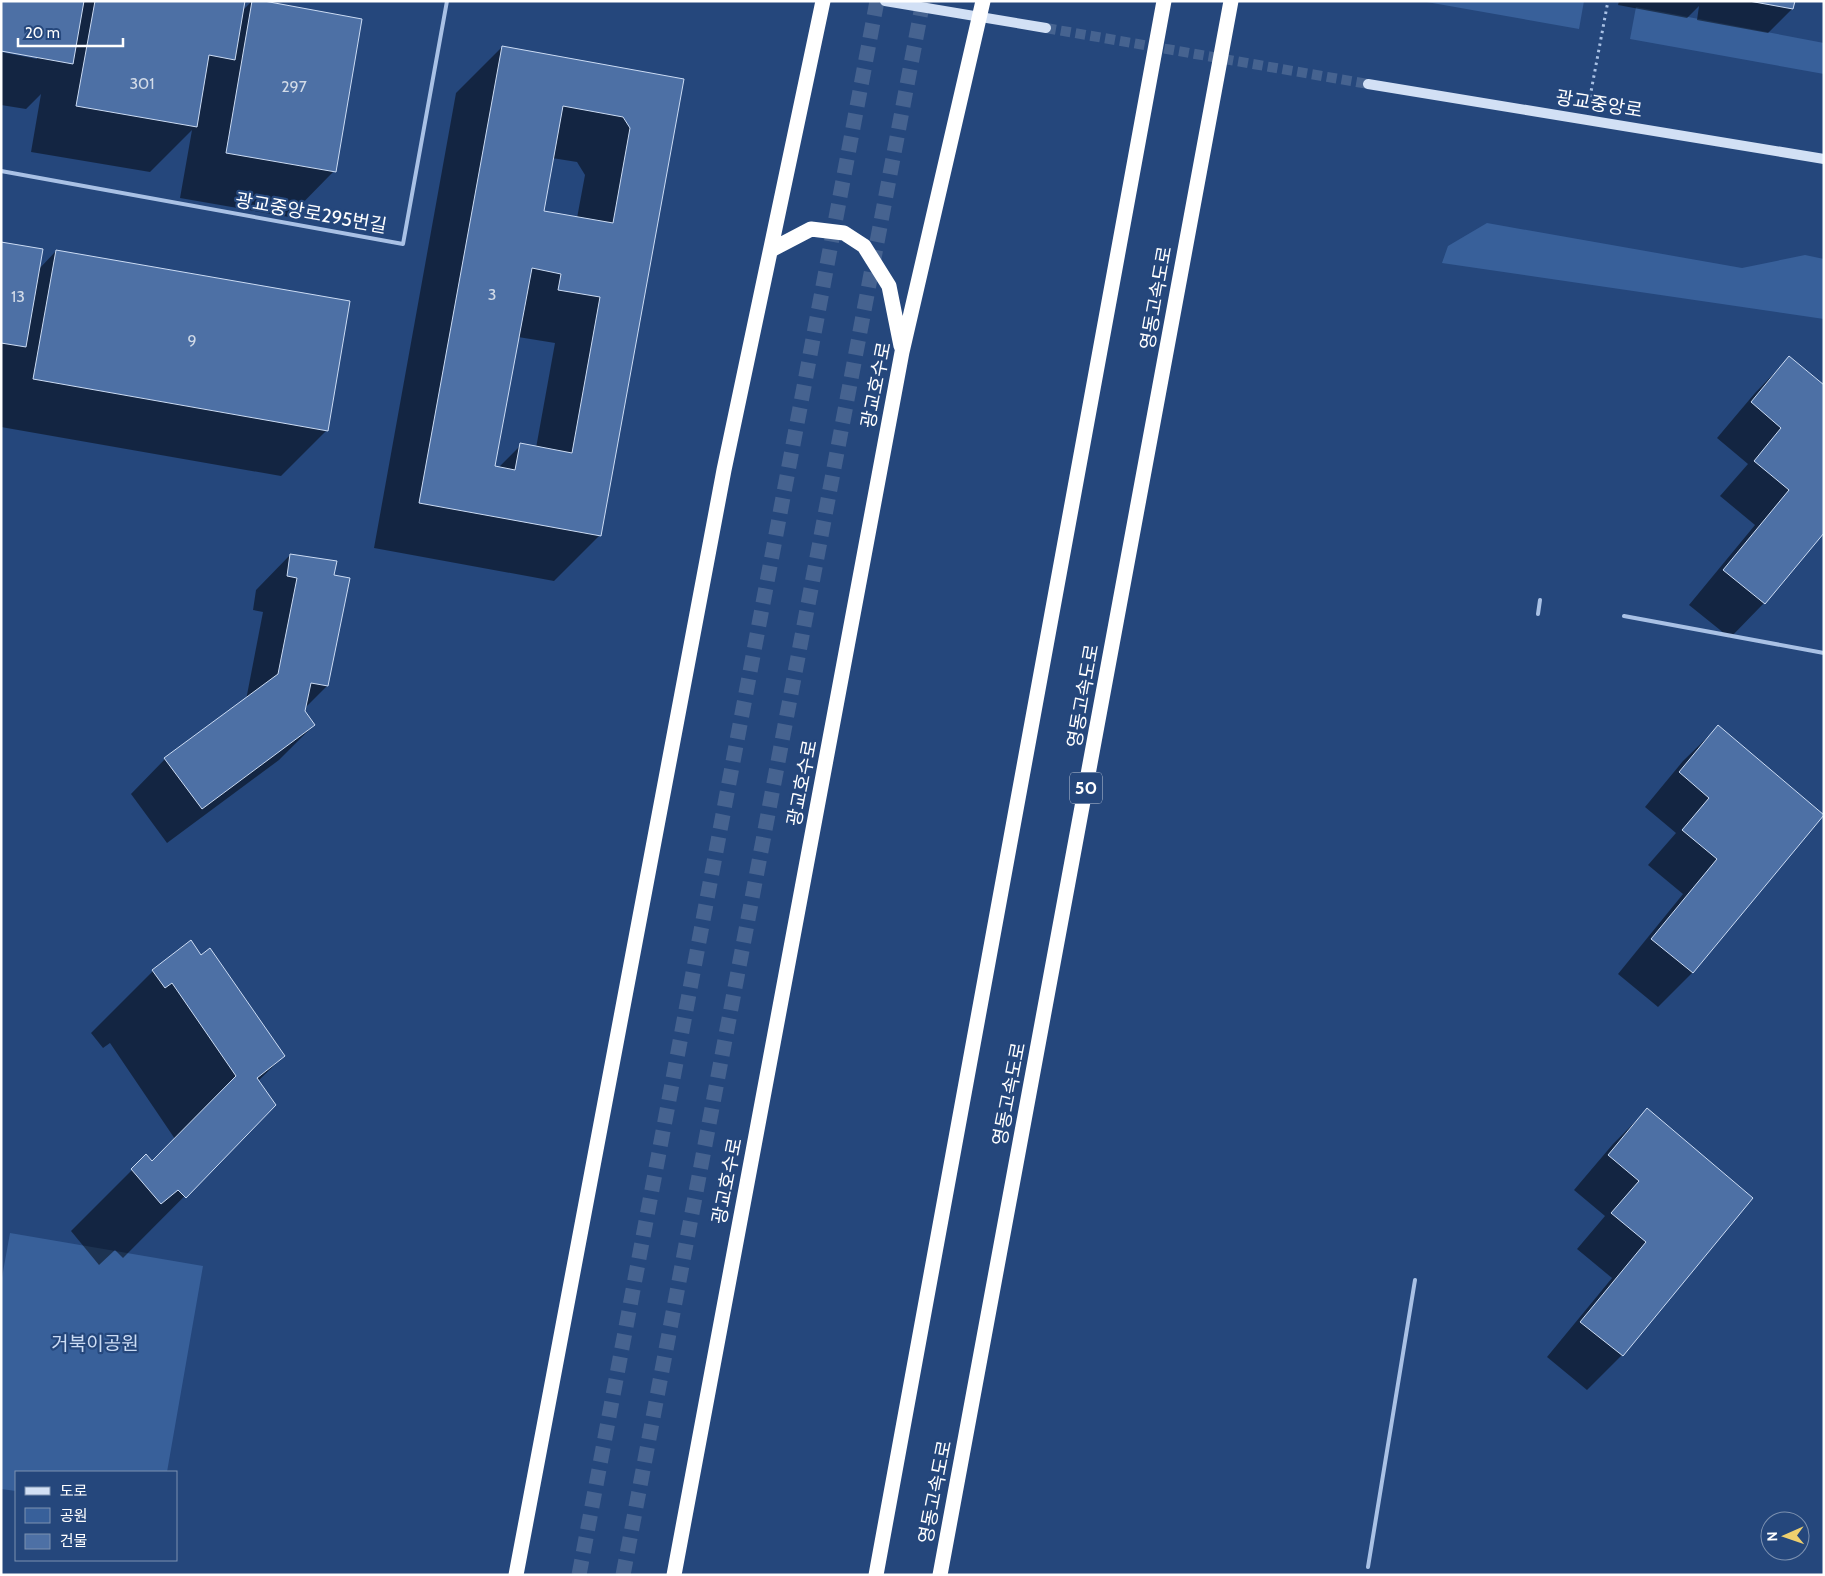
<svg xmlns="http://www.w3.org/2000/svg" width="1825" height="1576" font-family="Cabin,'Noto Sans KR',sans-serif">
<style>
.green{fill:#38609a}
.shadow{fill:#0007;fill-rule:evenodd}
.building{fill:#4d70a5;stroke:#ccdcf4;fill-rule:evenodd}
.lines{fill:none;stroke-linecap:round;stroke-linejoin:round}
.secondary-tunnel{stroke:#466390;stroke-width:10;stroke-dasharray:10 5;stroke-linecap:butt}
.highway-tunnel{stroke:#466390;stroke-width:15;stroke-dasharray:15 8;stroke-linecap:butt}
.path{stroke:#a9c1e5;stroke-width:3;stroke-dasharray:2.5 4;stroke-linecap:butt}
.lane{stroke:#a9c1e5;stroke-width:4}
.secondary{stroke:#d2e0f5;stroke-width:10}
.highway{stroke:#fff;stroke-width:15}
.labels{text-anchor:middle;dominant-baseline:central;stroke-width:4.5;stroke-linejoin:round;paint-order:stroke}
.number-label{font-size:16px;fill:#d2dbe8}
.shield{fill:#25477c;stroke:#bec8d8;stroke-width:1}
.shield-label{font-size:18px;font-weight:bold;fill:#fff}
.street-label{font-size:19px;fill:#fff;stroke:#25477c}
.park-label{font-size:19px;fill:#ccdcf4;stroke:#25477c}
</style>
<rect width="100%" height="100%" fill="#25477c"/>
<path class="green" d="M 1421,1 L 1584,1 L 1579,29 Z
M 1636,7 L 1824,43 L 1824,74 L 1630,39 Z
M 1487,223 L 1742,268 L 1805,255 L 1824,259 L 1824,319 L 1442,263 L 1448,246 Z
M 10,1233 L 203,1266 L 167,1472 L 16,1472 L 16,1491 L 1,1489 L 1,1283 Z"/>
<path class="shadow" d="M 1,1 L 244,1 L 243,10 L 252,1 L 256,1 L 334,171 L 289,217 L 180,198 L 192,130 L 150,172 L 31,152 L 41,94 L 26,109 L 1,105 L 1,52 L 37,59 L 37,56 Z
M 1619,1 L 1794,1 L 1792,9 L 1768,33 L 1697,20 L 1699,6 L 1687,18 L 1618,5 Z
M 502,47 L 683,80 L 600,535 L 554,581 L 374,548 L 456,93 ZM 552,158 L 577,162 L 585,175 L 577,218 L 542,212 ZM 518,337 L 555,343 L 536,448 L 521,445 L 498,468 L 494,467 Z
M 1,243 L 38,270 L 56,251 L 327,430 L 281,476 L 1,427 Z
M 1789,358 L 1824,387 L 1764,603 L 1730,638 L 1689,605 L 1755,525 L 1720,496 L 1748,464 L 1717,438 L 1755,393 Z
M 290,555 L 332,576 L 348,579 L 327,686 L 305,708 L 304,712 L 314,725 L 279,760 L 167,843 L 131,794 L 165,759 L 246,700 L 263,612 L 253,610 L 256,590 Z
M 1718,727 L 1822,815 L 1692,973 L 1658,1007 L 1618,974 L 1683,894 L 1648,865 L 1676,833 L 1645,807 L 1683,761 Z
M 190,942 L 284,1056 L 258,1081 L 275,1105 L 123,1258 L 115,1250 L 99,1265 L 71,1231 L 146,1156 L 151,1162 L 175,1139 L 110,1043 L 103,1048 L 91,1033 L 153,971 Z
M 1647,1110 L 1751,1198 L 1622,1355 L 1587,1390 L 1547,1357 L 1612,1278 L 1577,1249 L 1605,1216 L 1574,1190 L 1613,1144 Z"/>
<path class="building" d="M 1,1 L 84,1 L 73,64 L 1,51 Z
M 95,1 L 245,1 L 235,60 L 209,55 L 197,127 L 76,106 Z
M 252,1 L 264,1 L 362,19 L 336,172 L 226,153 Z
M 1749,1 L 1795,1 L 1793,9 Z
M 502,46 L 684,79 L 601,536 L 419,503 ZM 563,106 L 623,117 L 630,128 L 613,223 L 544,211 ZM 532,268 L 561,274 L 558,290 L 600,297 L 572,453 L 520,443 L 515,470 L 495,466 Z
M 1,242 L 43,249 L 26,347 L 1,343 Z
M 56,250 L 350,301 L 328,431 L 33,379 Z
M 1789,356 L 1824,385 L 1824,533 L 1765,604 L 1723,570 L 1789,490 L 1754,461 L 1781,428 L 1751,402 Z
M 290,554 L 337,561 L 334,575 L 350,578 L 328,686 L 311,683 L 305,711 L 315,725 L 202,809 L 164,758 L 278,674 L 297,578 L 287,576 Z
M 1718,725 L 1824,815 L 1693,973 L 1651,939 L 1717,859 L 1682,830 L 1709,798 L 1679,772 Z
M 191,940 L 201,955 L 210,948 L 285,1056 L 257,1078 L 276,1105 L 186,1198 L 178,1190 L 161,1204 L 131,1169 L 146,1154 L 152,1161 L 236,1076 L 172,983 L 165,988 L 152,970 Z
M 1647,1108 L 1753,1198 L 1623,1356 L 1580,1322 L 1646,1242 L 1611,1213 L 1639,1181 L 1608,1155 Z"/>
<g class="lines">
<path class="secondary-tunnel" d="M 1046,28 L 1368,84"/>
<path class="highway-tunnel" d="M 579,1575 L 877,1
M 623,1575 L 923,1"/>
<path class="path" d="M 1590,97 L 1608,1"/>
<path class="lane" d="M 1,171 L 403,244 L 447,1
M 1538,614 L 1540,600
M 1624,616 L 1824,653
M 1368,1567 L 1415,1280"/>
<path class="secondary" d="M 885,1 L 1046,28
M 1368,84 L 1824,159"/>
<path class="highway" d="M 771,250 L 811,229 L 844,233 L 864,246 L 889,286 L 901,346
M 516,1575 L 724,470 L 823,1
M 674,1575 L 902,352 L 983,1
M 876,1575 L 1164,1
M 940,1575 L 1231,1"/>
</g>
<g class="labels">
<g class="number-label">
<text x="142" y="83">301</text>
<text x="294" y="86">297</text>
<text x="492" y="294">3</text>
<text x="18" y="296">13</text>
<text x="192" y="340">9</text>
</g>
<rect class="shield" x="1070" y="772.5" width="32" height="31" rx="4"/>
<g class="shield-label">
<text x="1086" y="788">50</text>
</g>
<g class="street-label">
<text transform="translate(1599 104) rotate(9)">광교중앙로</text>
<text transform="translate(311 213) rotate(10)">광교중앙로295번길</text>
<text transform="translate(1156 298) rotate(-80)">영동고속도로</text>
<text transform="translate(876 385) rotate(-79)">광교호수로</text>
<text transform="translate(1083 696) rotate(-80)">영동고속도로</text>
<text transform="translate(802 783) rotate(-79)">광교호수로</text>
<text transform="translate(1009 1094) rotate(-79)">영동고속도로</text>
<text transform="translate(727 1181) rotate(-79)">광교호수로</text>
<text transform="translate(935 1492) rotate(-79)">영동고속도로</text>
</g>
<g class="park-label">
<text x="95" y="1343">거북이공원</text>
</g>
</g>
<rect width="1825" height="1576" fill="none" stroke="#ffffff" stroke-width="5"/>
<rect x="15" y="1471" width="162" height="90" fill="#25477c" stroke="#7c91b0"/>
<rect x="25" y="1487" width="25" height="8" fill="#d2e0f5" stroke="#7c91b0"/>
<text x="60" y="1496" font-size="15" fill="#ffffff">도로</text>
<rect x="25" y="1508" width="25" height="15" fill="#38609a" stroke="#7c91b0"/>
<text x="60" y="1521" font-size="15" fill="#ffffff">공원</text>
<rect x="25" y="1534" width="25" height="15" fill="#4d70a5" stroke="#7c91b0"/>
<text x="60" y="1546" font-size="15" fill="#ffffff">건물</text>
<g transform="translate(1785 1536) rotate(268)"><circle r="24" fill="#25477c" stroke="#7c91b0"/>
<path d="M0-4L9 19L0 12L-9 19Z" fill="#eecf6e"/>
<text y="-8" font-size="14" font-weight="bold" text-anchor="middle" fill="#ffffff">N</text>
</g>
<path d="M18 38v8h105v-8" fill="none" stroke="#ffffff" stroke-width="2.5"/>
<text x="25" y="38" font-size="15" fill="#ffffff" stroke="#25477c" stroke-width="4" paint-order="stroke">20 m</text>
</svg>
